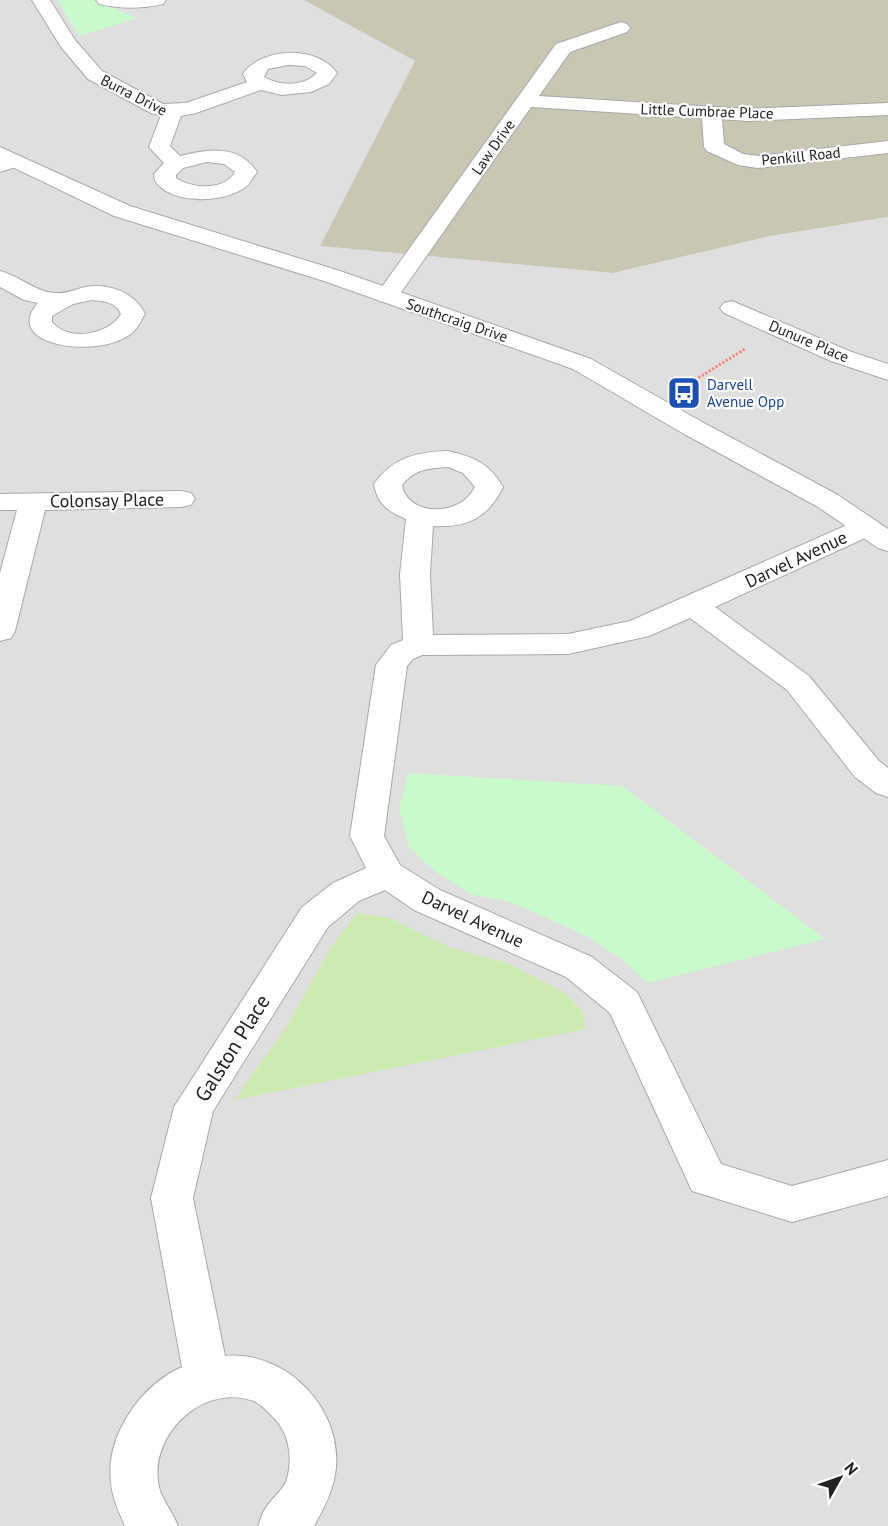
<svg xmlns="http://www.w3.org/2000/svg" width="888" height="1526" font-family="'PT Sans',sans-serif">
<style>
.residential{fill:#e0dfdf}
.construction{fill:#c7c7b4}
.grass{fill:#cdebb0}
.park{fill:#c8facc}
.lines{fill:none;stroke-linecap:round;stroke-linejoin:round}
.minor-casing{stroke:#a9a9a9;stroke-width:2}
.tertiary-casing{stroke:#a9a9a9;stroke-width:2}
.path{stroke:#fa8072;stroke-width:3;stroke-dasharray:2 2;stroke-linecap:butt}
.minor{fill:#fff;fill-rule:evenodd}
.tertiary{fill:#fff;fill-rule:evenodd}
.labels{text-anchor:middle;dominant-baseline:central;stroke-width:4.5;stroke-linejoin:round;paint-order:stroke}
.far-street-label{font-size:15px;fill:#222;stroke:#fff}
.far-transit-label{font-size:15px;fill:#164399;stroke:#fff;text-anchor:start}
.street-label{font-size:18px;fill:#222;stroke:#fff}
.near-street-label{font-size:21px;fill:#222;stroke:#fff}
</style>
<rect width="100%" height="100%" fill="#f2efe9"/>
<path class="residential" d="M 0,0 L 304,0 L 415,61 L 321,246 L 613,273 L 770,236 L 888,217 L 888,1526 L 0,1526 Z"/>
<path class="construction" d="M 304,0 L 888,0 L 888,217 L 770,236 L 613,273 L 320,246 L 415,61 Z"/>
<path class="grass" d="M 357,913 L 389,918 L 451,948 L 507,963 L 565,993 L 583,1012 L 585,1029 L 234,1100 L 289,1023 L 329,950 Z"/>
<path class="park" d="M 57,0 L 93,0 L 137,18 L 79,36 Z
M 409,773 L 622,786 L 825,939 L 647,983 L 623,960 L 586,936 L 513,903 L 470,894 L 433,870 L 409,847 L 399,808 Z"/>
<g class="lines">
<g class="minor-casing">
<path id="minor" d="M 32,0 L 50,0 L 75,40 L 102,71 L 163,104 L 186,103 L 247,82 L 243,74 C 262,47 317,45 337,73 L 329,84 L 311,92 L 282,95 L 261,90 L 196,113 L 181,116 L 170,146 L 180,156 C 208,149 239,144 257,172 C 252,179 249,186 241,190 C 219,203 171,204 155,181 L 154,174 L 164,163 L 149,147 L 161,115 L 151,113 L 88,79 L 61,47 ZM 288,65 L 305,66 L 317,73 C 303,87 280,86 264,77 L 268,69 ZM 207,162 L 224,164 L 235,172 C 224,191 193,189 176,178 L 176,175 L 183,168 Z
M 96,0 L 166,0 L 163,4 C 141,9 121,9 99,4 Z
M 621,22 L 627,24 L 630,28 L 627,32 L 570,52 L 539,96 L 747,109 L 888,103 L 888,115 L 747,121 L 722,119 L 724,144 L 743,154 L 758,156 L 888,141 L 888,153 L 758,168 L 738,165 L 707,151 L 704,147 L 702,118 L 531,107 L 395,301 L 387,303 L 379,301 L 375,296 L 379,291 L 556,44 Z
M 15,155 L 22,157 L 25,161 L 22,165 L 0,172 L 0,159 Z
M 0,271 C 20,276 36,293 57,293 C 66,294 76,289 85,287 C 108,283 135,292 145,314 C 141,320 138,328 132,333 C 100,360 0,346 38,303 L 24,300 L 0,287 ZM 92,300 C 104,301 116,302 121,314 C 109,335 68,342 52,322 L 52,316 L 73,304 Z
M 732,301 L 849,351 L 888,364 L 888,380 L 831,361 L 724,313 L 720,308 L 724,303 Z
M 448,451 C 474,457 489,463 503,487 C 488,518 467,528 433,526 L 430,574 L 433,635 L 568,634 L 630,621 L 856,521 L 866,519 L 876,521 L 880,527 L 876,533 L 715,607 L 809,676 L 879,761 L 888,768 L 888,797 L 876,793 L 855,777 L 787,690 L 690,618 L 649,636 L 568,654 L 422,655 L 413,659 L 407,666 L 384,836 L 400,865 L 440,890 L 592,957 L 637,992 L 721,1164 L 792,1186 L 888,1160 L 888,1196 L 792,1222 L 692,1191 L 610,1013 L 566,977 L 414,910 L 385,890 L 359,901 L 328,927 L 213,1111 L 193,1198 L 225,1356 C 288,1350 346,1412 335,1475 C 332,1493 323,1510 314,1526 L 258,1526 C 260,1521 262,1514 265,1509 C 272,1497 285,1490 288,1475 C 292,1456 289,1434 275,1419 C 269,1413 262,1405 254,1401 C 205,1383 152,1431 158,1481 C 159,1497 172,1510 178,1526 L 125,1526 C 119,1512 112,1498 111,1482 C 105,1436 141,1385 182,1367 L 151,1198 L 174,1107 L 302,907 L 333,883 L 366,868 L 350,836 L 376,665 L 391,645 L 403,640 L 400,574 L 406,519 C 388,512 377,503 374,484 C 393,457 417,452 448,451 ZM 448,467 L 463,473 L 475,487 C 460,518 407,516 402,485 C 415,469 429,468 448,467 Z
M 181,491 L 191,493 L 195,499 L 191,505 L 181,507 L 45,510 L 15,631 L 11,638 L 0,641 L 0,573 L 17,510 L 0,510 L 0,494 Z"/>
</g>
<g class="tertiary-casing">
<path id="tertiary" d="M 0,147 L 130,206 L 340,271 L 591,359 L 702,422 L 838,495 L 888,529 L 888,551 L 878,548 L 818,507 L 684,434 L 573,369 L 324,281 L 114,216 L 0,161 Z"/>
</g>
<path class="path" d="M 685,386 L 745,349"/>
<use href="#minor" class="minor"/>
<use href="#tertiary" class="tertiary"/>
</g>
<defs>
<g id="bus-square" transform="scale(1.725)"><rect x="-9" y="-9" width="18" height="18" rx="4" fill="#1a4fb4" stroke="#fff"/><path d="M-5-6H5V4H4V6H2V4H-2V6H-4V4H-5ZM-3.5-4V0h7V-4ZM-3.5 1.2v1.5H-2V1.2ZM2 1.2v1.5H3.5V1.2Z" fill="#fff"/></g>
</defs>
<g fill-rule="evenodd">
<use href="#bus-square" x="684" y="393"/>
</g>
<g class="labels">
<g class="far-street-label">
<text transform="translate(134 95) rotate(27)">Burra Drive</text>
<text transform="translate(707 111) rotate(2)">Little Cumbrae Place</text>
<text transform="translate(493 147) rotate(-55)">Law Drive</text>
<text transform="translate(801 156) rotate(-6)">Penkill Road</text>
<text transform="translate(457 320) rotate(19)">Southcraig Drive</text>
<text transform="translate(809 341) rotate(23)">Dunure Place</text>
</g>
<g class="far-transit-label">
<text x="707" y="384">Darvell<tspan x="707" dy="17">Avenue Opp</tspan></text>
</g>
<g class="street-label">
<text transform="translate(107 500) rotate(-1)">Colonsay Place</text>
<text transform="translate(796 559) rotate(-25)">Darvel Avenue</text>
<text transform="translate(473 919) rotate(25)">Darvel Avenue</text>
</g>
<g class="near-street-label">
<text transform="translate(232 1048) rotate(-58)">Galston Place</text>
</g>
</g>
<g transform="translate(840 1478) rotate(50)" stroke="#ffffff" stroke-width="4.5" paint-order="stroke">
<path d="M0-4.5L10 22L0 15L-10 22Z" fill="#222222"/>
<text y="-9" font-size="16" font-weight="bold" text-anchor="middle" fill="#222222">N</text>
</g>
</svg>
